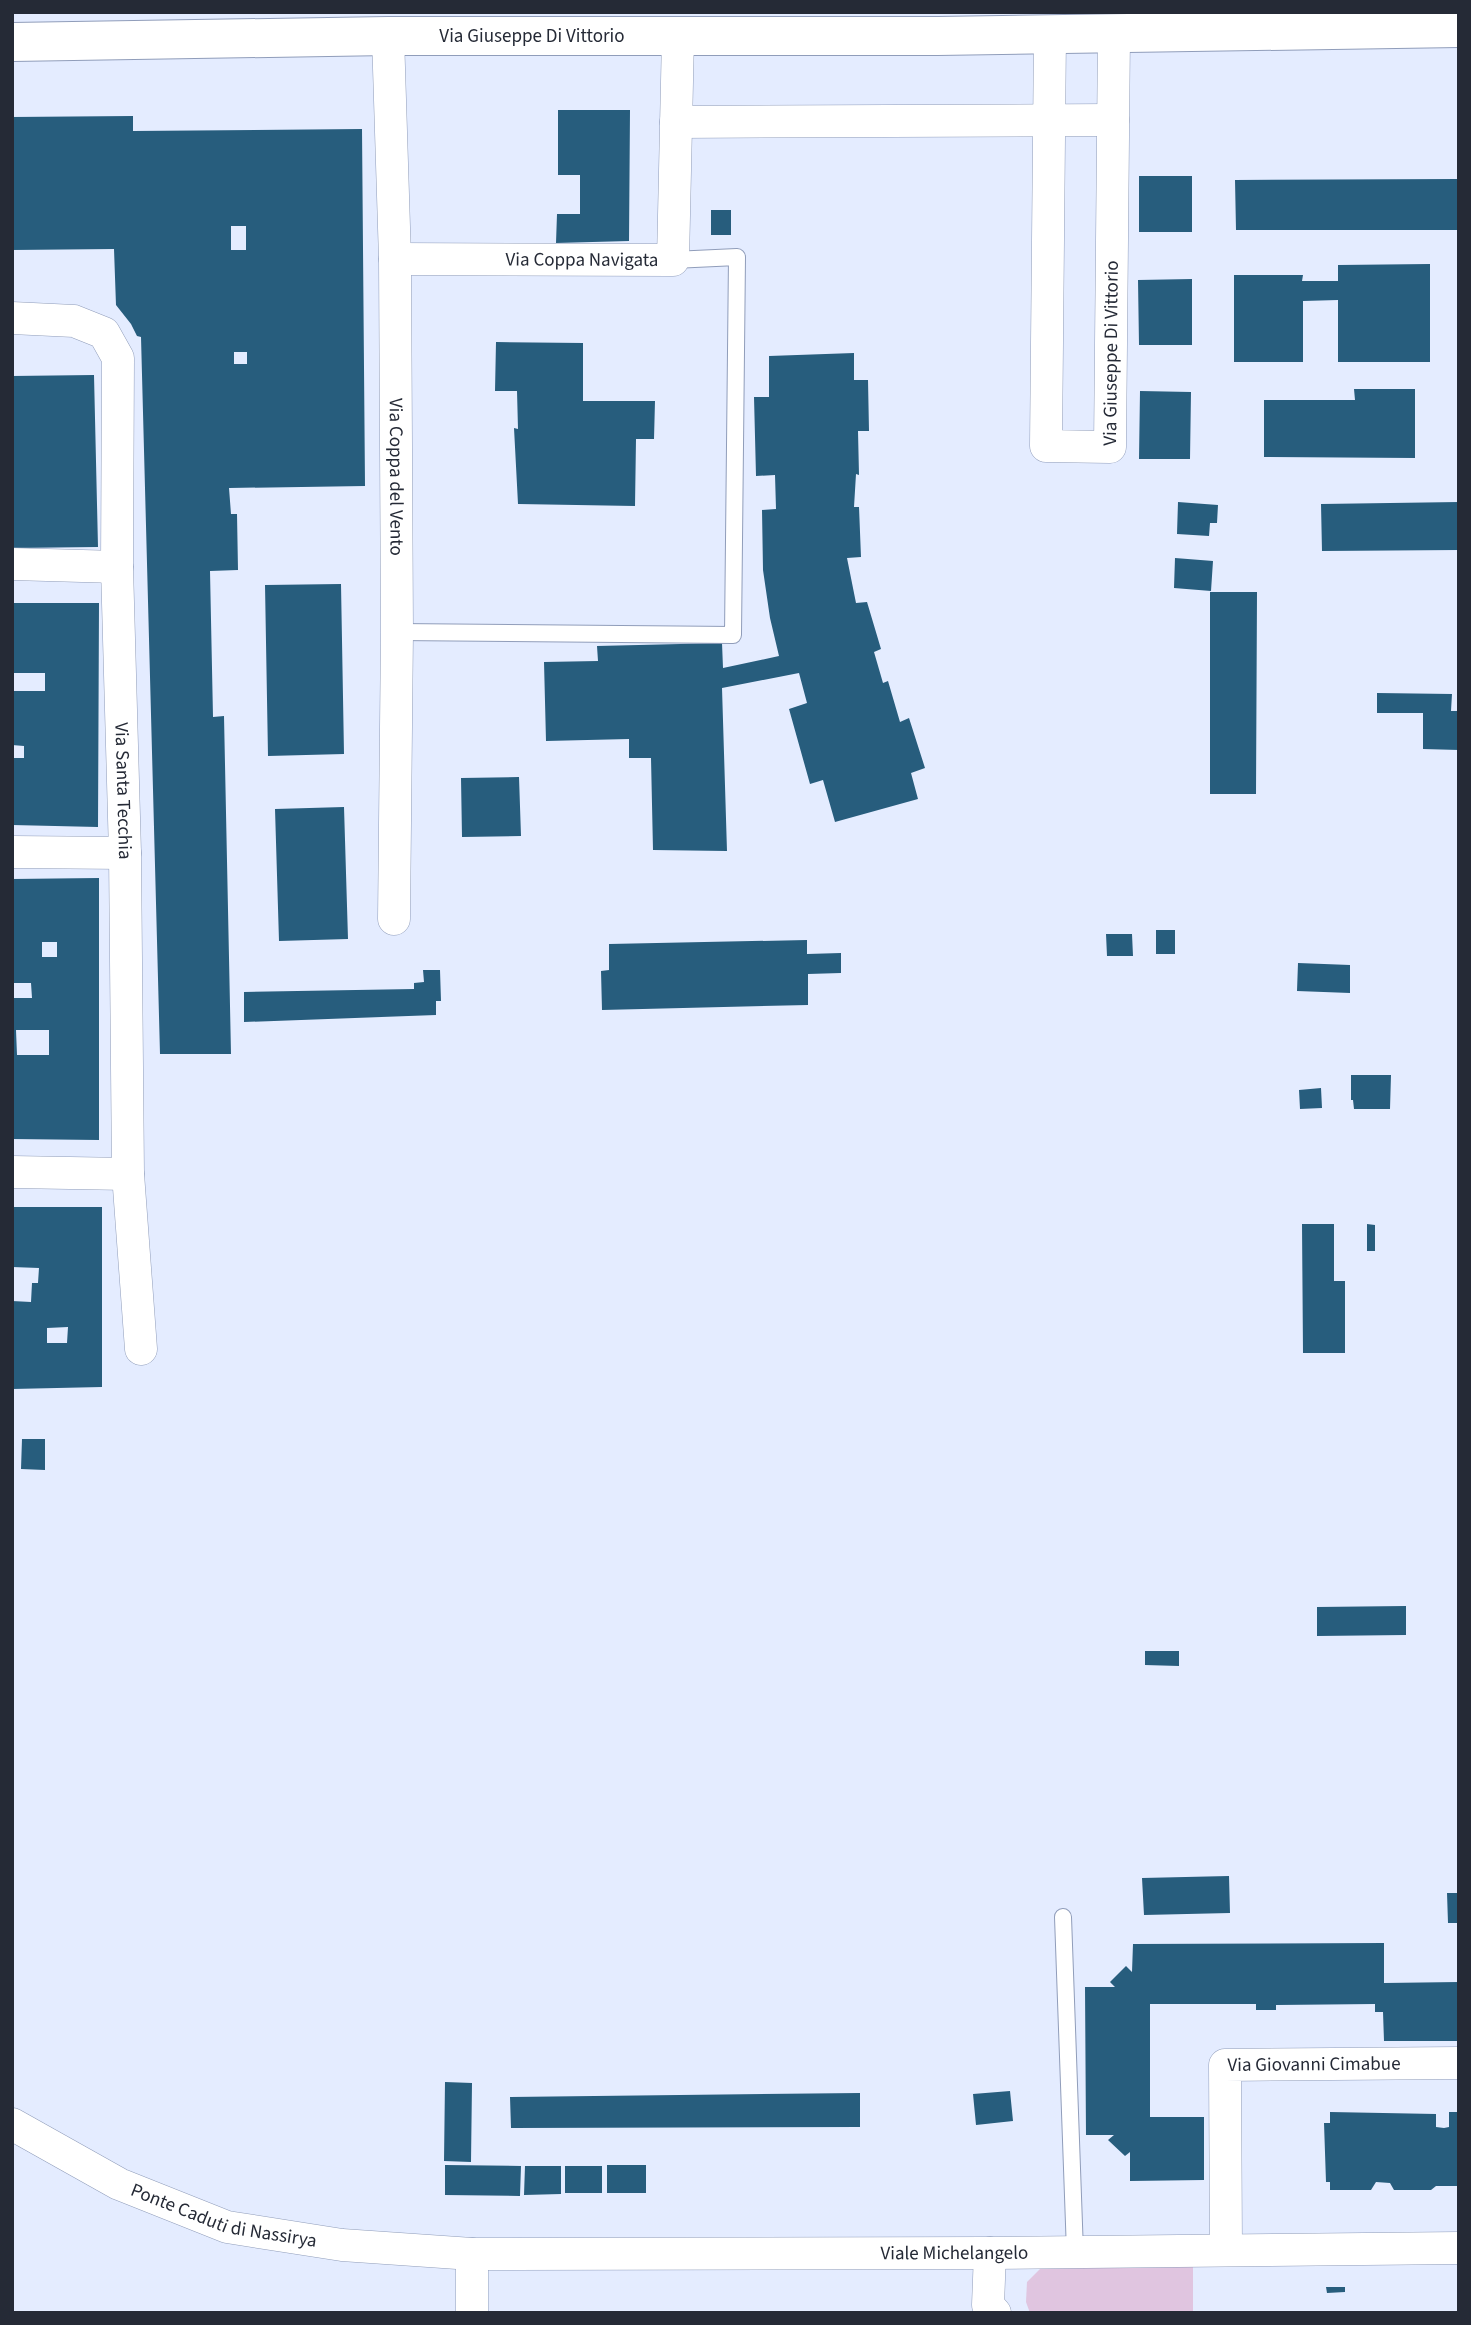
<svg xmlns="http://www.w3.org/2000/svg" width="1471" height="2325" font-family="'Source Sans 3',sans-serif">
<style>
.green{fill:#e0c5e0}
.building{fill:#275d7d;fill-rule:evenodd}
.lines{fill:none;stroke-linecap:round;stroke-linejoin:round}
.lane-casing{stroke:#909dba;stroke-width:18}
.street-casing{stroke:#909dba;stroke-width:33}
.secondary-casing{stroke:#909dba;stroke-width:40}
.lane{stroke:#fff;stroke-width:16}
.street{stroke:#fff;stroke-width:32}
.secondary{stroke:#fff;stroke-width:38}
.labels{text-anchor:middle;dominant-baseline:central;stroke-width:7;stroke-linejoin:round;paint-order:stroke}
.street-label{font-size:19px;fill:#252a36;stroke:#e4ecff}
</style>
<rect width="100%" height="100%" fill="#e4ecff"/>
<path class="green" d="M 1042,2267 L 1193,2267 L 1193,2313 L 1030,2313 L 1026,2302 L 1027,2282 Z"/>
<path class="building" d="M 558,110 L 630,110 L 629,241 L 556,243 L 557,214 L 580,214 L 580,175 L 558,175 Z
M 133,116 L 133,131 L 362,129 L 365,486 L 229,488 L 231,514 L 237,514 L 238,570 L 210,571 L 213,717 L 224,716 L 231,1054 L 160,1054 L 141,337 L 137,336 L 131,324 L 116,305 L 114,249 L 12,250 L 12,117 ZM 231,226 L 246,226 L 246,250 L 231,250 ZM 234,352 L 247,352 L 247,364 L 234,364 Z
M 1139,176 L 1192,176 L 1192,232 L 1139,232 Z
M 1459,179 L 1459,230 L 1236,230 L 1235,180 Z
M 711,210 L 731,210 L 731,235 L 711,235 Z
M 1430,264 L 1430,362 L 1338,362 L 1338,300 L 1303,301 L 1303,362 L 1234,362 L 1234,275 L 1303,275 L 1302,281 L 1338,281 L 1338,265 Z
M 1192,279 L 1192,345 L 1139,345 L 1138,280 Z
M 496,342 L 583,343 L 583,401 L 655,401 L 654,439 L 636,439 L 635,506 L 518,504 L 514,428 L 518,429 L 517,391 L 495,391 Z
M 854,353 L 854,380 L 868,380 L 869,431 L 858,431 L 859,475 L 856,474 L 854,507 L 859,507 L 861,557 L 847,558 L 856,603 L 867,602 L 881,649 L 874,652 L 883,683 L 888,681 L 900,722 L 909,718 L 925,768 L 911,773 L 918,799 L 835,822 L 823,780 L 810,784 L 789,709 L 807,703 L 799,673 L 722,688 L 727,851 L 653,850 L 651,758 L 629,758 L 629,739 L 546,741 L 544,662 L 598,661 L 597,646 L 722,643 L 723,668 L 779,656 L 770,618 L 763,570 L 762,510 L 776,509 L 775,475 L 756,476 L 754,397 L 769,397 L 769,356 Z
M 94,375 L 98,547 L 12,548 L 12,376 Z
M 1354,389 L 1415,389 L 1415,458 L 1264,457 L 1264,400 L 1355,400 Z
M 1140,391 L 1191,392 L 1190,459 L 1139,459 Z
M 1178,502 L 1218,505 L 1217,523 L 1210,523 L 1209,536 L 1177,534 Z
M 1459,502 L 1459,550 L 1322,551 L 1321,504 Z
M 1175,558 L 1213,561 L 1211,591 L 1174,588 Z
M 341,584 L 344,754 L 268,756 L 265,585 Z
M 1210,592 L 1257,592 L 1256,794 L 1210,794 Z
M 12,603 L 99,603 L 98,827 L 12,825 L 12,758 L 24,758 L 24,746 L 12,745 L 12,691 L 45,691 L 45,673 L 12,673 Z
M 1377,693 L 1452,694 L 1451,711 L 1459,711 L 1459,750 L 1423,749 L 1423,713 L 1377,713 Z
M 519,777 L 521,836 L 462,837 L 461,778 Z
M 344,807 L 348,939 L 279,941 L 275,809 Z
M 99,878 L 99,1140 L 12,1139 L 12,998 L 32,998 L 31,983 L 12,983 L 12,879 ZM 42,942 L 57,942 L 57,957 L 42,957 ZM 16,1030 L 49,1030 L 49,1055 L 17,1055 Z
M 1156,930 L 1175,930 L 1175,954 L 1156,954 Z
M 1106,934 L 1132,934 L 1133,956 L 1107,956 Z
M 807,940 L 807,954 L 841,953 L 841,973 L 808,974 L 808,1005 L 602,1010 L 601,971 L 609,970 L 609,944 Z
M 1298,963 L 1350,965 L 1350,993 L 1297,991 Z
M 423,970 L 440,970 L 441,1001 L 436,1001 L 436,1015 L 244,1022 L 244,992 L 414,989 L 414,983 L 424,982 Z
M 1351,1075 L 1391,1075 L 1390,1109 L 1354,1109 L 1353,1100 L 1351,1100 Z
M 1321,1088 L 1322,1108 L 1300,1109 L 1299,1090 Z
M 12,1207 L 102,1207 L 102,1387 L 12,1389 L 12,1301 L 31,1302 L 32,1283 L 38,1283 L 39,1268 L 12,1267 ZM 68,1327 L 67,1343 L 47,1343 L 47,1328 Z
M 1302,1224 L 1334,1224 L 1334,1281 L 1345,1281 L 1345,1353 L 1303,1353 Z
M 1367,1224 L 1375,1225 L 1375,1251 L 1367,1251 Z
M 22,1439 L 45,1439 L 45,1470 L 21,1469 Z
M 1406,1606 L 1406,1635 L 1317,1636 L 1317,1607 Z
M 1145,1651 L 1179,1651 L 1179,1666 L 1145,1665 Z
M 1229,1876 L 1230,1913 L 1144,1915 L 1142,1878 Z
M 1447,1893 L 1459,1893 L 1459,1923 L 1448,1923 Z
M 1384,1943 L 1384,1983 L 1459,1982 L 1459,2041 L 1384,2041 L 1383,2012 L 1375,2012 L 1375,2004 L 1276,2005 L 1276,2010 L 1256,2010 L 1256,2004 L 1150,2004 L 1150,2117 L 1204,2117 L 1204,2180 L 1130,2181 L 1130,2152 L 1125,2156 L 1108,2140 L 1114,2135 L 1086,2135 L 1085,1987 L 1115,1987 L 1110,1982 L 1126,1966 L 1132,1972 L 1133,1944 Z
M 445,2082 L 472,2083 L 471,2162 L 444,2161 Z
M 1010,2091 L 1013,2121 L 976,2125 L 973,2094 Z
M 860,2093 L 860,2127 L 511,2128 L 510,2097 Z
M 1330,2112 L 1436,2114 L 1436,2127 L 1444,2128 L 1449,2127 L 1449,2112 L 1459,2112 L 1459,2186 L 1436,2186 L 1431,2190 L 1394,2190 L 1390,2183 L 1376,2182 L 1371,2190 L 1330,2190 L 1330,2182 L 1326,2182 L 1324,2123 L 1330,2123 Z
M 445,2165 L 521,2166 L 520,2196 L 445,2195 Z
M 607,2165 L 646,2165 L 646,2193 L 607,2193 Z
M 525,2166 L 561,2166 L 561,2194 L 524,2195 Z
M 565,2166 L 602,2166 L 602,2193 L 565,2193 Z
M 1326,2287 L 1345,2287 L 1345,2292 L 1327,2293 Z"/>
<g class="lines">
<g class="lane-casing">
<path id="lane" d="M 397,632 L 733,635 L 737,257 L 673,260
M 1063,1917 L 1075,2252"/>
</g>
<g class="street-casing">
<g id="street">
<path id="s1" d="M 1050,34 L 1046,446 L 1110,447 L 1114,34"/>
<path id="s2" d="M 388,36 L 395,259 L 397,632 L 394,919"/>
<path d="M 676,122 L 1113,120"/>
<path id="s3" d="M 395,259 L 673,260 L 678,37"/>
<path id="s4" d="M 12,318 L 74,321 L 104,333 L 118,358 L 117,567 L 125,853 L 128,1174 L 141,1349"/>
<path d="M 12,564 L 117,567"/>
<path d="M 12,852 L 125,853"/>
<path d="M 12,1172 L 128,1174"/>
<path id="s5" d="M 12,2124 L 119,2184 L 227,2227 L 342,2245 L 472,2254 L 990,2253 L 1459,2248"/>
<path id="s6" d="M 1226,2249 L 1225,2065 L 1459,2063"/>
<path d="M 990,2253 L 988,2305 L 995,2313"/>
<path d="M 472,2313 L 472,2254"/>
</g>
</g>
<g class="secondary-casing">
<g id="secondary">
<path id="s7" d="M 12,42 L 388,36 L 938,36 L 1459,28"/>
</g>
</g>
<use href="#lane" class="lane"/>
<use href="#street" class="street"/>
<use href="#secondary" class="secondary"/>
</g>
<g class="labels">
<g class="street-label">
<text stroke="none"><textPath href="#s7" startOffset="520">Via Giuseppe Di Vittorio</textPath></text>
<text stroke="none"><textPath href="#s3" startOffset="187">Via Coppa Navigata</textPath></text>
<text stroke="none"><textPath href="#s1" startOffset="570">Via Giuseppe Di Vittorio</textPath></text>
<text stroke="none"><textPath href="#s2" startOffset="441">Via Coppa del Vento</textPath></text>
<text stroke="none"><textPath href="#s4" startOffset="556">Via Santa Tecchia</textPath></text>
<text stroke="none"><textPath href="#s6" startOffset="273">Via Giovanni Cimabue</textPath></text>
<text stroke="none"><textPath href="#s5" startOffset="233">Ponte Caduti di Nassirya</textPath></text>
<text stroke="none"><textPath href="#s5" startOffset="968">Viale Michelangelo</textPath></text>
</g>
</g>
<rect width="1471" height="2325" fill="none" stroke="#252a36" stroke-width="28"/>
</svg>
